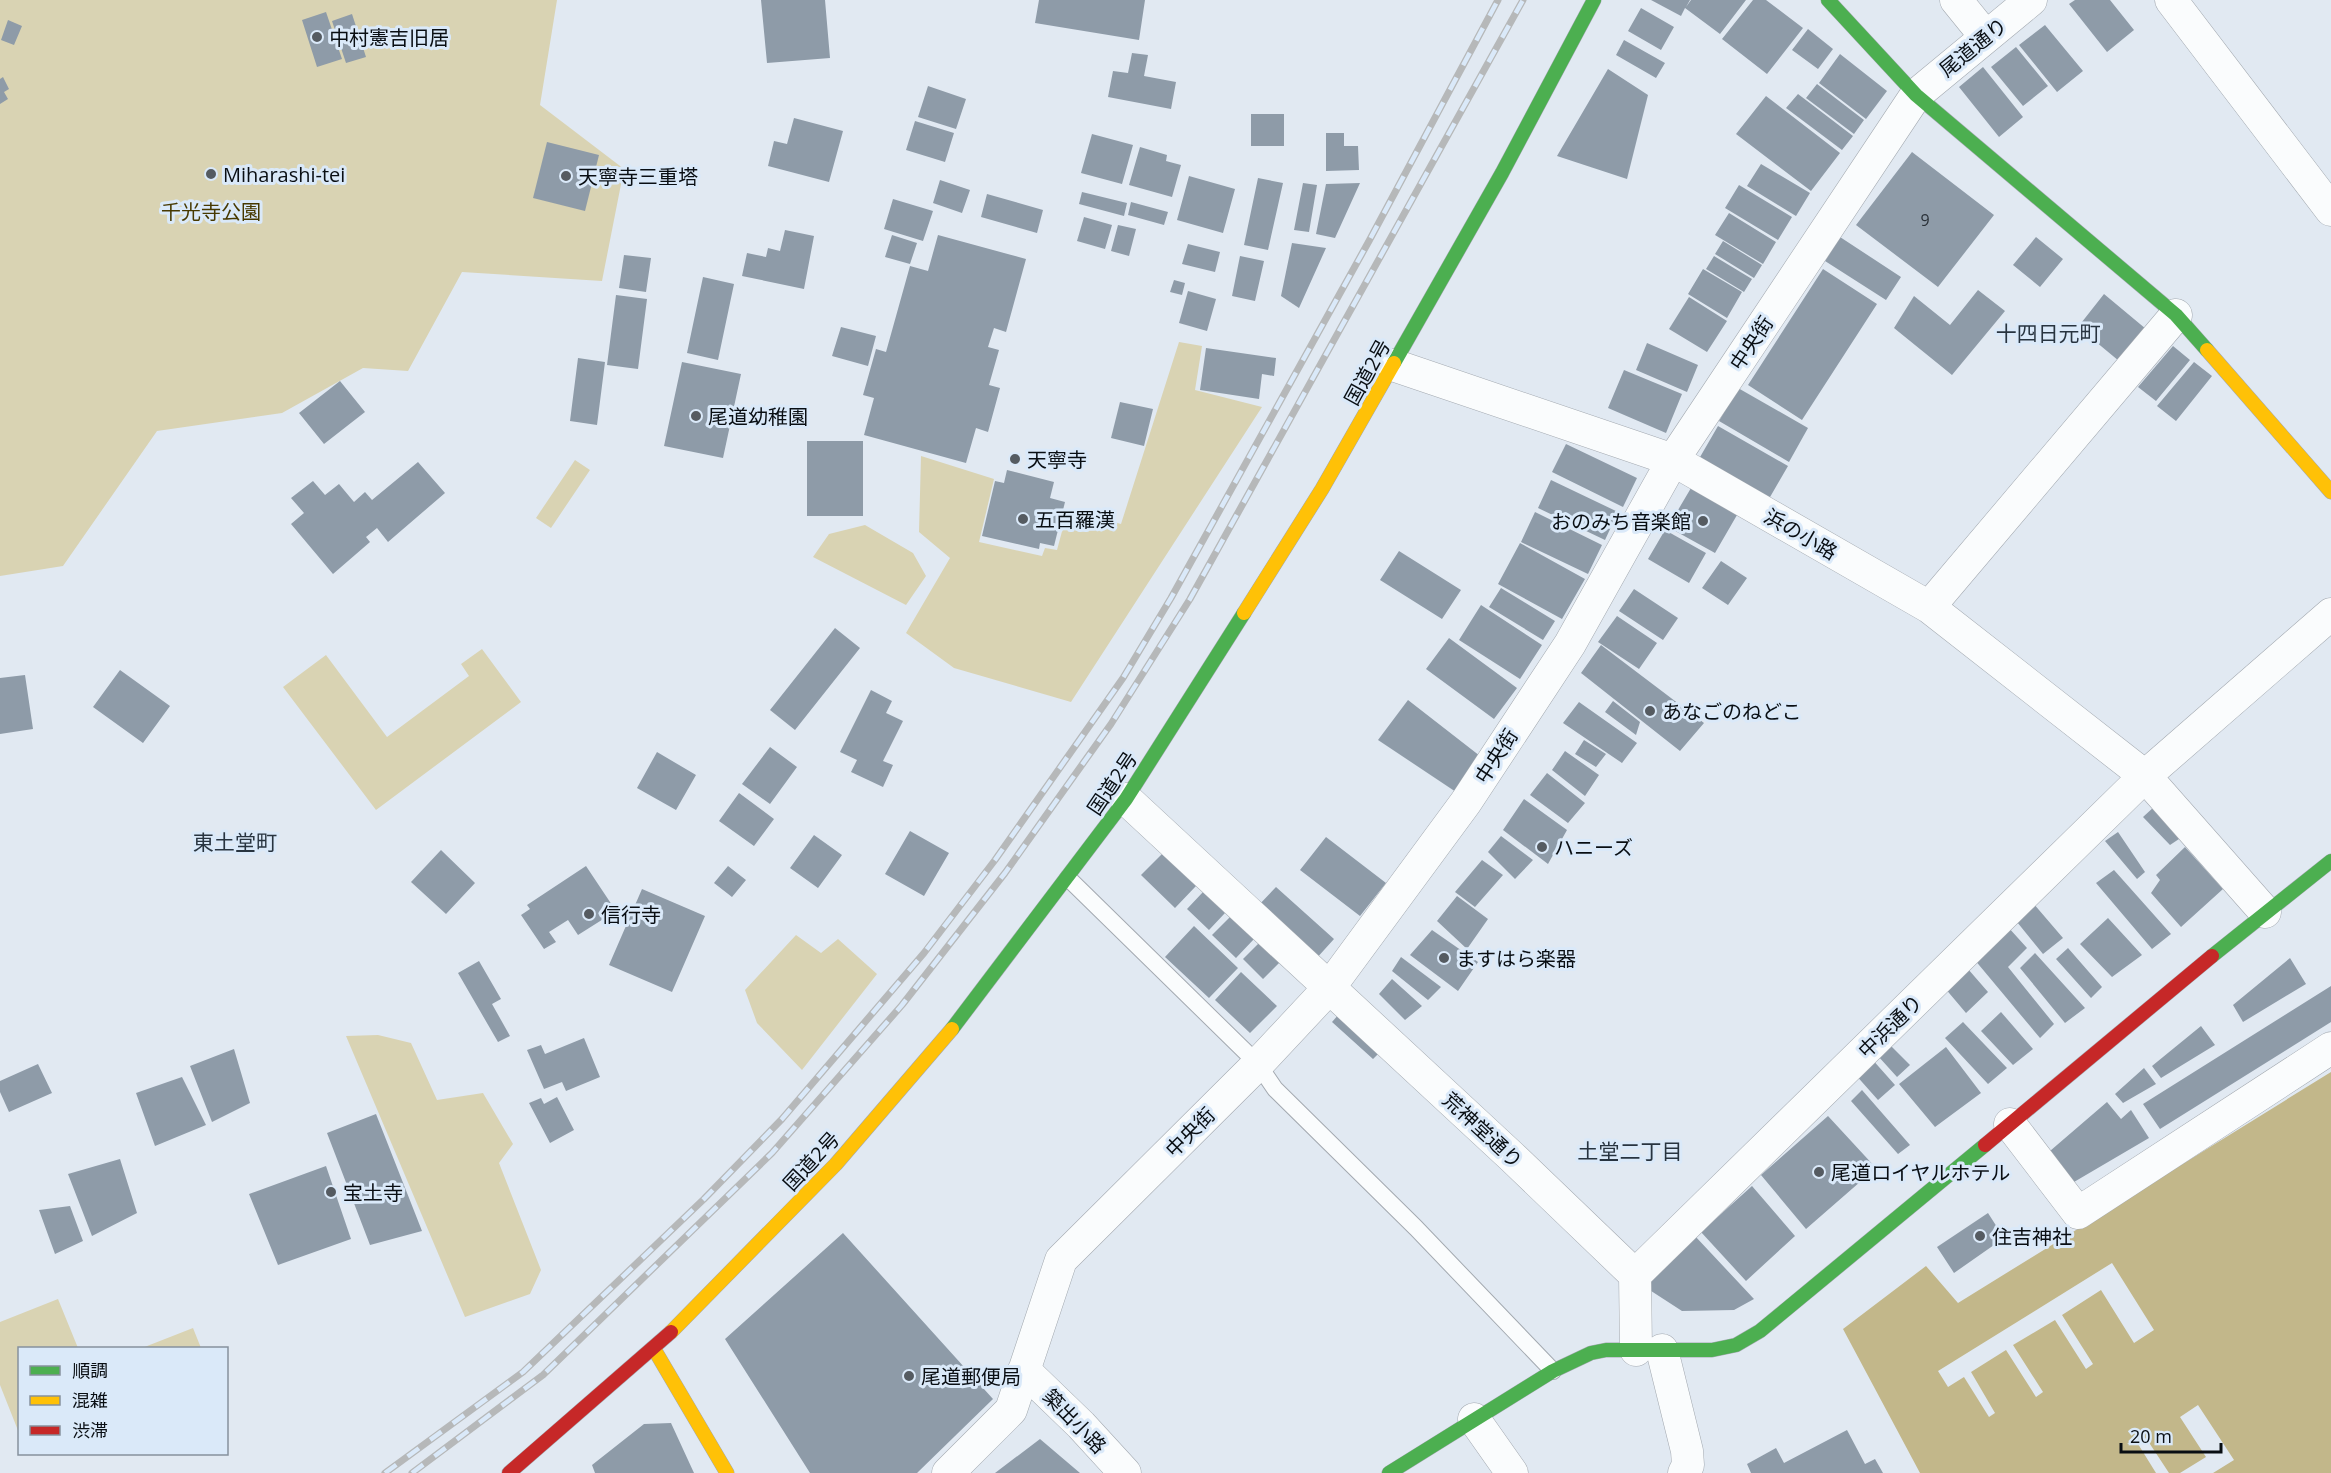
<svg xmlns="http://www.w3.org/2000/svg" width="2331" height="1473" font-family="'Open Sans','Noto Sans JP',sans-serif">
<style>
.green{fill:#d9d3b3}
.water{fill:#c2b78a}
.pier{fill:#e1e9f2}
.building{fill:#8e9ba8}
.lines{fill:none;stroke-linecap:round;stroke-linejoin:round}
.lane-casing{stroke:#a3a9b0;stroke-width:18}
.street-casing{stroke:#a3a9b0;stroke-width:33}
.fast-casing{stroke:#a3a9b0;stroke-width:15}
.slow-casing{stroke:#a3a9b0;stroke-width:15}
.jam-casing{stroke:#a3a9b0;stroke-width:15}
.lane{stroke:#fafcfd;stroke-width:16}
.street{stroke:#fafcfd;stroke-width:32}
.fast{stroke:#4caf50;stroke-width:14}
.slow{stroke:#ffc107;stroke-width:14}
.jam{stroke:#c62828;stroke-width:14}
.rail-casing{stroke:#b6b8b9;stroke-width:7}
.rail{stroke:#dae9f9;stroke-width:4.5;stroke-dasharray:14;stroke-linecap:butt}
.poi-dot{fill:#555b61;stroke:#dae9f9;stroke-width:2}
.labels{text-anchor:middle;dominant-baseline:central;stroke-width:6;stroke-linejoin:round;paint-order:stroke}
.number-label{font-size:16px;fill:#2a3138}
.poi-label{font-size:20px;fill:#090e13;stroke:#dae9f9;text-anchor:start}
.street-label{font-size:20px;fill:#090e13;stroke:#dae9f9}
.park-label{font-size:20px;fill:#473900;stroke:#dae9f9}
.neighbourhood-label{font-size:21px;fill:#283440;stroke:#dae9f9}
</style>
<rect width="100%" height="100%" fill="#e1e9f2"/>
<path class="green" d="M 0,0 L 557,0 L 540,105 L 624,169 L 602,281 L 462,272 L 408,371 L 363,368 L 282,413 L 157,431 L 63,566 L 0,576 Z
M 1179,342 L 1202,346 L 1195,390 L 1262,407 L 1071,702 L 954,668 L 906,633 L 950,558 L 919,532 L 921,456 L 994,479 L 979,542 L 1042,556 L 1045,548 L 1057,550 L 1068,509 L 1121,524 Z
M 575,460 L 590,470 L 551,528 L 536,518 Z
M 865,525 L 913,553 L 926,576 L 906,605 L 813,557 L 829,534 Z
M 482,649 L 521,702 L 376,810 L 283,687 L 326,655 L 387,737 L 469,676 L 461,664 Z
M 796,935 L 821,953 L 838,939 L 877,974 L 802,1070 L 757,1023 L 745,990 Z
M 378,1035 L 411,1043 L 437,1100 L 483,1093 L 513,1144 L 499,1163 L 541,1270 L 530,1294 L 465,1317 L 346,1036 Z
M 58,1299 L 78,1348 L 20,1348 L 19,1433 L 0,1385 L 0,1322 Z
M 193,1328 L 201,1348 L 142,1348 Z"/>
<path class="water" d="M 2331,1072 L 2331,1473 L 1920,1473 L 1843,1329 L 1926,1266 L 1958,1303 Z"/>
<path class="pier" d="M 2112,1263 L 2154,1330 L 2134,1343 L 2101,1290 L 2062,1315 L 2093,1364 L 2086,1369 L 2055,1320 L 2013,1345 L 2043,1392 L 2036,1397 L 2006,1350 L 1971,1372 L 1995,1413 L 1989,1417 L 1964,1377 L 1948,1387 L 1938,1371 Z
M 2198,1405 L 2234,1460 L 2213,1473 L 2180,1473 L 2206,1457 L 2180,1417 Z
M 2146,1438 L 2169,1473 L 2156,1473 L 2138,1444 Z"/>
<path class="building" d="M 761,0 L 825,0 L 830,58 L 767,63 Z
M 1039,0 L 1145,0 L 1139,40 L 1035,23 Z
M 1651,0 L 1690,0 L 1686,7 L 1691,0 L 1746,0 L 1720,34 L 1685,8 L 1681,16 Z
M 1753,0 L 1766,0 L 1803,28 L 1767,74 L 1722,39 Z
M 2075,0 L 2110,0 L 2134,30 L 2107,52 L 2069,4 Z
M 1641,8 L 1674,27 L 1661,50 L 1628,31 Z
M 326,12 L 342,59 L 317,67 L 302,20 Z
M 352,14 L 366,57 L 346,63 L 332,21 Z
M 8,20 L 22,26 L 14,45 L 1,40 Z
M 2045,25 L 2083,71 L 2057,92 L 2019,45 Z
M 1808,29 L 1833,49 L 1818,69 L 1792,50 Z
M 1624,40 L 1665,63 L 1656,78 L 1616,55 Z
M 2016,47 L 2048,86 L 2023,106 L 1991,67 Z
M 1132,53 L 1148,55 L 1144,76 L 1176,82 L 1171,109 L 1108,97 L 1113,71 L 1128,73 Z
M 1840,54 L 1887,91 L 1866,119 L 1819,83 Z
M 1983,67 L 2023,117 L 1999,137 L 1959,87 Z
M 1608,69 L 1648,95 L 1627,179 L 1557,156 Z
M 3,77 L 9,89 L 4,92 L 8,99 L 0,104 L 0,79 Z
M 1817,84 L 1864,120 L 1854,134 L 1806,98 Z
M 928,86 L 966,99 L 956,129 L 918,117 Z
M 1798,94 L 1853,136 L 1842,150 L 1786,108 Z
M 1766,96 L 1840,153 L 1811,191 L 1736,134 Z
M 1251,114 L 1284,114 L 1284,146 L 1251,146 Z
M 794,118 L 843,131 L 829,182 L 768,166 L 774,141 L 787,144 Z
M 915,121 L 954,133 L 945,162 L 906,150 Z
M 1326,133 L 1344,133 L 1344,146 L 1358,146 L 1359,170 L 1326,171 Z
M 1092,134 L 1133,145 L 1122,184 L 1081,173 Z
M 547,142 L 599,155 L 585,211 L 533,198 Z
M 1140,147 L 1167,155 L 1166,161 L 1181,165 L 1172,197 L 1129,185 Z
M 1912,152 L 1994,215 L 1938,287 L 1856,225 Z
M 1761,164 L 1810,193 L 1796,216 L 1747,186 Z
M 1189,176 L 1235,189 L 1223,233 L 1177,220 Z
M 1258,178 L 1283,183 L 1268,250 L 1244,245 Z
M 940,180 L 970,190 L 962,213 L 933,203 Z
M 1303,183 L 1317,185 L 1309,232 L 1294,230 Z
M 1360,183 L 1335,238 L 1316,234 L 1326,184 Z
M 1739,185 L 1792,217 L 1778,240 L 1725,208 Z
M 1082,192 L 1127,203 L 1124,216 L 1079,204 Z
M 987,194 L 1043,210 L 1037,233 L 981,217 Z
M 893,199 L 933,211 L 923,241 L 884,229 Z
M 1131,202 L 1168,212 L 1164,225 L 1128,215 Z
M 1729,213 L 1776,242 L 1763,264 L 1715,235 Z
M 1084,217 L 1112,225 L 1105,249 L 1077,241 Z
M 1118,225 L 1136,229 L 1129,256 L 1111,251 Z
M 785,230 L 814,236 L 804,289 L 742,276 L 747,253 L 766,257 L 768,248 L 780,251 Z
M 892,235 L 917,243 L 910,264 L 885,257 Z
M 938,235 L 1026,259 L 1006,332 L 994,328 L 988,347 L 999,350 L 989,385 L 1000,388 L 988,432 L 976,428 L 966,463 L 864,435 L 874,398 L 863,395 L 876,349 L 886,352 L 910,266 L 928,271 Z
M 1840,237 L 1901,277 L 1886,300 L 1825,261 Z
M 2036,237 L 2063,259 L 2040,287 L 2013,265 Z
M 1723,241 L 1762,265 L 1754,278 L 1715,254 Z
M 1292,243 L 1326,248 L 1299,308 L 1281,296 Z
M 1188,244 L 1220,252 L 1215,272 L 1182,264 Z
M 624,255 L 651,258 L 646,292 L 619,288 Z
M 1240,256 L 1264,261 L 1255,301 L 1232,296 Z
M 1714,256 L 1752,279 L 1744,292 L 1706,269 Z
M 1703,269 L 1742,292 L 1727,318 L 1688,294 Z
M 1823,269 L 1877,304 L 1802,420 L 1748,385 Z
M 703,277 L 734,284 L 718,360 L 687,353 Z
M 1174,280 L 1185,283 L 1182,295 L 1170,292 Z
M 1978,290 L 2005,311 L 1952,375 L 1894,328 L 1914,296 L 1950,325 Z
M 1188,291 L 1216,299 L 1207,331 L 1179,323 Z
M 2104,294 L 2146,329 L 2119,361 L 2078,327 Z
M 616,295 L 647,299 L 638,369 L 607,365 Z
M 1689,297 L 1727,321 L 1707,352 L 1669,329 Z
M 841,327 L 876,336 L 868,366 L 832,356 Z
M 1647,343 L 1698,365 L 1687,392 L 1636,370 Z
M 2173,346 L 2190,360 L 2156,401 L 2138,387 Z
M 1206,348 L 1276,358 L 1274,376 L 1262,374 L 1259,399 L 1200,390 Z
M 578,358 L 605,362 L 597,425 L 570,421 Z
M 682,362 L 741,374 L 723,458 L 664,446 Z
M 2194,362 L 2212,376 L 2176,421 L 2157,406 Z
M 1624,370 L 1682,394 L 1666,433 L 1608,408 Z
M 340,381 L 365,412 L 324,444 L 299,413 Z
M 1738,388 L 1808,428 L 1789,462 L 1719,421 Z
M 1120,402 L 1153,409 L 1144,446 L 1111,438 Z
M 1718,426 L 1788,466 L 1766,504 L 1696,464 Z
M 807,441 L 863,441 L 863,516 L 807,516 Z
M 1566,444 L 1637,478 L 1623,507 L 1552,472 Z
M 418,462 L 445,493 L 388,542 L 377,528 L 366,537 L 370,542 L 333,574 L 291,524 L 304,513 L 291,498 L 313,481 L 325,495 L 339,484 L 354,502 L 365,492 L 372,500 Z
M 1007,470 L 1054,482 L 1050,498 L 1065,502 L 1054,546 L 1040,543 L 1039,549 L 982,536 L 995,481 L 1004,483 Z
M 1551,480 L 1618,512 L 1605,540 L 1538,508 Z
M 1691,488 L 1737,515 L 1715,553 L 1668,527 Z
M 1535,512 L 1602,545 L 1588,574 L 1521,542 Z
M 1665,530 L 1706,553 L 1689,583 L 1648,559 Z
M 1520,543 L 1585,579 L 1562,619 L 1498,584 Z
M 1399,551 L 1461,590 L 1442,619 L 1380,580 Z
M 1721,561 L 1747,578 L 1728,605 L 1702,588 Z
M 1501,588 L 1555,621 L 1543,640 L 1489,607 Z
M 1634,589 L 1678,618 L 1663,640 L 1619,611 Z
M 1481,605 L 1542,645 L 1520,679 L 1459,640 Z
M 1617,616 L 1657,643 L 1639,669 L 1598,642 Z
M 835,628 L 860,648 L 795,730 L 770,710 Z
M 1449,638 L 1517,688 L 1494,719 L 1426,669 Z
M 1601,645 L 1704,723 L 1680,751 L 1581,673 Z
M 120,670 L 170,706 L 143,743 L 93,707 Z
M 25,675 L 33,729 L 0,734 L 0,678 Z
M 871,690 L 892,701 L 886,713 L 903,721 L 883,761 L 893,765 L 883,787 L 851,772 L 857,760 L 840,752 Z
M 1408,700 L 1480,756 L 1456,792 L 1378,740 Z
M 1613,701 L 1640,722 L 1636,735 L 1605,712 Z
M 1579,702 L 1637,743 L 1622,763 L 1563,723 Z
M 1584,740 L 1606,754 L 1596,767 L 1575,754 Z
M 770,747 L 797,767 L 770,804 L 742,784 Z
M 1565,751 L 1599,775 L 1585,796 L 1552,770 Z
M 657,752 L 696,775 L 676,810 L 637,788 Z
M 1547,773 L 1585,803 L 1568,823 L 1530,795 Z
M 739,793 L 774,819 L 754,846 L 719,821 Z
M 1524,799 L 1567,830 L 1548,864 L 1503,830 Z
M 2155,806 L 2182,837 L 2170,845 L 2143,817 Z
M 910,831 L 949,853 L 924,896 L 885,874 Z
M 2118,832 L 2145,872 L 2137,879 L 2105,841 Z
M 814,835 L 842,855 L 818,888 L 790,868 Z
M 1501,836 L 1533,860 L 1515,879 L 1488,852 Z
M 1326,837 L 1386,883 L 1360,916 L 1300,870 Z
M 2185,847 L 2223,889 L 2181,927 L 2151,893 L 2160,880 L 2156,875 Z
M 441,850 L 475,883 L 446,914 L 411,882 Z
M 1162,854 L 1196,886 L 1175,908 L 1141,875 Z
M 1482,860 L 1503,875 L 1475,907 L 1455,892 Z
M 586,866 L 616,911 L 578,935 L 568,920 L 549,932 L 556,942 L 544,949 L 521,915 L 530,909 L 527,905 Z
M 728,866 L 746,880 L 732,897 L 714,883 Z
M 2114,870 L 2171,934 L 2152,949 L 2096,883 Z
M 1276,887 L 1334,939 L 1315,960 L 1257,907 Z
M 642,889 L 705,916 L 672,992 L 609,965 Z
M 1203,892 L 1225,913 L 1209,930 L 1187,909 Z
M 1457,896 L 1488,919 L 1467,949 L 1437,921 Z
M 2033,903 L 2063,938 L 2043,954 L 2013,917 Z
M 1231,916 L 1254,939 L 1236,958 L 1212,935 Z
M 2108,918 L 2142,955 L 2112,977 L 2080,944 Z
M 1194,926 L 1238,968 L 1209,998 L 1165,957 Z
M 2008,927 L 2027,948 L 2008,967 L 2054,1024 L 2040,1038 L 1974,959 Z
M 1432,930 L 1478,962 L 1458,991 L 1410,955 Z
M 1259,943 L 1280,962 L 1263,979 L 1243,959 Z
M 2068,948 L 2102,987 L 2091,998 L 2056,959 Z
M 2035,953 L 2085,1008 L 2065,1023 L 2020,968 Z
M 1401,957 L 1441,987 L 1428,1000 L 1392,971 Z
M 2290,958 L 2306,984 L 2243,1022 L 2233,1005 Z
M 479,961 L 501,999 L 492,1004 L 510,1036 L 498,1042 L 458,973 Z
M 1968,969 L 1988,992 L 1966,1013 L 1944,987 Z
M 1241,972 L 1277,1006 L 1250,1033 L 1215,1000 Z
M 1392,979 L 1422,1006 L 1405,1020 L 1379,994 Z
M 2331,986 L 2331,1022 L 2160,1129 L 2143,1104 Z
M 2001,1012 L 2033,1049 L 2013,1065 L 1981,1031 Z
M 1339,1014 L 1380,1052 L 1373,1059 L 1332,1022 Z
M 1963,1022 L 2007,1068 L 1988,1084 L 1945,1038 Z
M 2201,1026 L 2215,1045 L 2161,1078 L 2152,1066 Z
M 584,1038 L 600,1077 L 566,1091 L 562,1082 L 544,1089 L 527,1050 L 541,1045 L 545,1054 Z
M 1890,1045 L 1910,1065 L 1897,1077 L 1878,1056 Z
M 1946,1047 L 1981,1093 L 1935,1127 L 1899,1084 Z
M 234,1049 L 250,1103 L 212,1122 L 190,1066 Z
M 1871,1058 L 1895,1085 L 1878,1100 L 1854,1073 Z
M 38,1064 L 52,1093 L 9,1112 L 0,1092 L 0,1081 Z
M 2144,1068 L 2156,1084 L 2123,1103 L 2115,1094 Z
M 182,1077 L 206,1125 L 155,1146 L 136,1093 Z
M 1862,1090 L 1910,1145 L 1898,1154 L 1851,1101 Z
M 557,1097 L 574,1130 L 550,1143 L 529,1103 L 541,1098 L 544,1104 Z
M 2107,1102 L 2121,1119 L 2131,1110 L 2149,1138 L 2074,1182 L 2050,1151 Z
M 376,1114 L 422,1231 L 370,1245 L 327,1133 Z
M 1828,1116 L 1876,1168 L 1806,1229 L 1761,1175 Z
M 120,1159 L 137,1213 L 92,1236 L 68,1174 Z
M 326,1166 L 351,1239 L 278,1265 L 249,1194 Z
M 1752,1186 L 1795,1236 L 1746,1281 L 1701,1232 Z
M 70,1206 L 83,1241 L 55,1254 L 39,1210 Z
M 1988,1213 L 2004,1238 L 1954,1273 L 1937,1247 Z
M 843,1233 L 993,1399 L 917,1473 L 810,1473 L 725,1339 Z
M 1695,1236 L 1754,1299 L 1734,1310 L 1682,1311 L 1645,1287 Z
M 671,1423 L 694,1473 L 595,1473 L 592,1465 L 644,1424 Z
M 1847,1430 L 1865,1464 L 1875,1459 L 1883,1473 L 1751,1473 L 1747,1464 L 1776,1448 L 1784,1463 Z
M 1040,1439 L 1080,1473 L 995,1473 Z"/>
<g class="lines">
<g class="lane-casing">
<path id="lane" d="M 1068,878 L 1258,1064 L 1275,1089 L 1416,1228 L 1553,1371"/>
</g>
<g class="street-casing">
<path id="street" d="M 1956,0 L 1986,37
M 2171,0 L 2331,210
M 1393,365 L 1673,460 L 1929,607 L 2145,776 L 2265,912
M 1929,607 L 2176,315
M 1126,799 L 1511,1156 L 1635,1275
M 2010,1124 L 2078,1213 L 2331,1048
M 1635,1275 L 2145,776 L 2331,614
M 1635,1275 L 1636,1350
M 1662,1350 L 1687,1451 L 1688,1465 L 1684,1473
M 1024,1370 L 1081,1425 L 1125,1473
M 1474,1419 L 1512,1473
M 948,1473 L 1011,1410 L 1061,1260 L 1258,1064 L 1329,988 L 1466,802 L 1570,644 L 1673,460 L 1916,95 L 2031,0"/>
</g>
<g class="fast-casing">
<path id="fast" d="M 1828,0 L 1916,95 L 2176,315 L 2207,350
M 1394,363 L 1502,173 L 1594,0
M 2212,956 L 2331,861
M 952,1029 L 1126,799 L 1244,613
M 1389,1473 L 1553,1371 L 1591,1353 L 1606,1350 L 1712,1350 L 1736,1345 L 1760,1331 L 1985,1145"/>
</g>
<g class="slow-casing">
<path id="slow" d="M 2207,350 L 2331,492
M 1244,613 L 1322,489 L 1394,363
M 671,1332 L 836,1164 L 952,1029
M 654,1349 L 727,1473"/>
</g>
<g class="jam-casing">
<path id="jam" d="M 1985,1145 L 2212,956
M 509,1473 L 671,1332"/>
</g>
<use href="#lane" class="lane"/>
<use href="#street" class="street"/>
<use href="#fast" class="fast"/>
<use href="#slow" class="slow"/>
<use href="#jam" class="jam"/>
<g class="rail-casing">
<path id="rail" d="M 385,1473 L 523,1372 L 704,1199 L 782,1119 L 924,953 L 995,860 L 1123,678 L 1171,598 L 1369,241 L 1498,0
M 412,1473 L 543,1375 L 772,1153 L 902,1005 L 1005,873 L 1111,724 L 1190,599 L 1523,0"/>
</g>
<use href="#rail" class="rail"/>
</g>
<g class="poi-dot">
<circle cx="317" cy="37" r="6"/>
<circle cx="211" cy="174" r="6"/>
<circle cx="566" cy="176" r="6"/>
<circle cx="696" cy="416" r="6"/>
<circle cx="1015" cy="459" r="6"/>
<circle cx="1023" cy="519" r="6"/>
<circle cx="1703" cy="521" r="6"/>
<circle cx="1650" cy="711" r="6"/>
<circle cx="1542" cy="847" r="6"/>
<circle cx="589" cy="914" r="6"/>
<circle cx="1444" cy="958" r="6"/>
<circle cx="1819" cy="1172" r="6"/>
<circle cx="331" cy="1192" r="6"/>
<circle cx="1980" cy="1236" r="6"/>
<circle cx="909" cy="1376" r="6"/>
</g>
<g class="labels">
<g class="number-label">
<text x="1925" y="220">9</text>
</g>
<g class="poi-label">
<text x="329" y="37">中村憲吉旧居</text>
<text x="223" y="174">Miharashi-tei</text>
<text x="578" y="176">天寧寺三重塔</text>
<text x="708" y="416">尾道幼稚園</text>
<text x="1027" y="459">天寧寺</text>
<text x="1035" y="519">五百羅漢</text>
<text x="1691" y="521" text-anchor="end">おのみち音楽館</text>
<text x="1662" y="711">あなごのねどこ</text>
<text x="1554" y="847">ハニーズ</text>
<text x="601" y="914">信行寺</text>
<text x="1456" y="958">ますはら楽器</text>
<text x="1831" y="1172">尾道ロイヤルホテル</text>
<text x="343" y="1192">宝土寺</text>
<text x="1992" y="1236">住吉神社</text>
<text x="921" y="1376">尾道郵便局</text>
</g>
<g class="street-label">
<text transform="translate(1973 47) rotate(-39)">尾道通り</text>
<text transform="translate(1751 343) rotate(-56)">中央街</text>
<text transform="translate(1367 372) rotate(-61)">国道2号</text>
<text transform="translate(1801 534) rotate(30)">浜の小路</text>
<text transform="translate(1496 756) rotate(-57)">中央街</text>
<text transform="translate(1112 783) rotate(-56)">国道2号</text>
<text transform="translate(1890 1026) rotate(-44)">中浜通り</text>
<text transform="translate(1483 1130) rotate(43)">荒神堂通り</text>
<text transform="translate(1190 1132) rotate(-45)">中央街</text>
<text transform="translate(811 1161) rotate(-47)">国道2号</text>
<text transform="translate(1075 1421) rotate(46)">築出小路</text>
</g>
<g class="park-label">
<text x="211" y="211">千光寺公園</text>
</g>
<g class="neighbourhood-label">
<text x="2048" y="333">十四日元町</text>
<text x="235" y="842">東土堂町</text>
<text x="1630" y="1151">土堂二丁目</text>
</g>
</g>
<rect x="18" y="1347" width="210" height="108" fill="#dae9f9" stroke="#86919d" stroke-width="1.5"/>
<rect x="30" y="1366" width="30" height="9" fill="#4caf50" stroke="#86919d" stroke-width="1.5"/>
<text x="72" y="1377" font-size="18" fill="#090e13">順調</text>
<rect x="30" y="1396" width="30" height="9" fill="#ffc107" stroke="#86919d" stroke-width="1.5"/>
<text x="72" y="1407" font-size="18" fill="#090e13">混雑</text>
<rect x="30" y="1426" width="30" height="9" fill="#c62828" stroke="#86919d" stroke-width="1.5"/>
<text x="72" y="1437" font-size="18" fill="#090e13">渋滞</text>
<path d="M2121 1443v9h100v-9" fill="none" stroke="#090e13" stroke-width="3"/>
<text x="2130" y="1443" font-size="18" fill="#090e13" stroke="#dae9f9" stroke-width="4.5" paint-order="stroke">20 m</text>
</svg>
